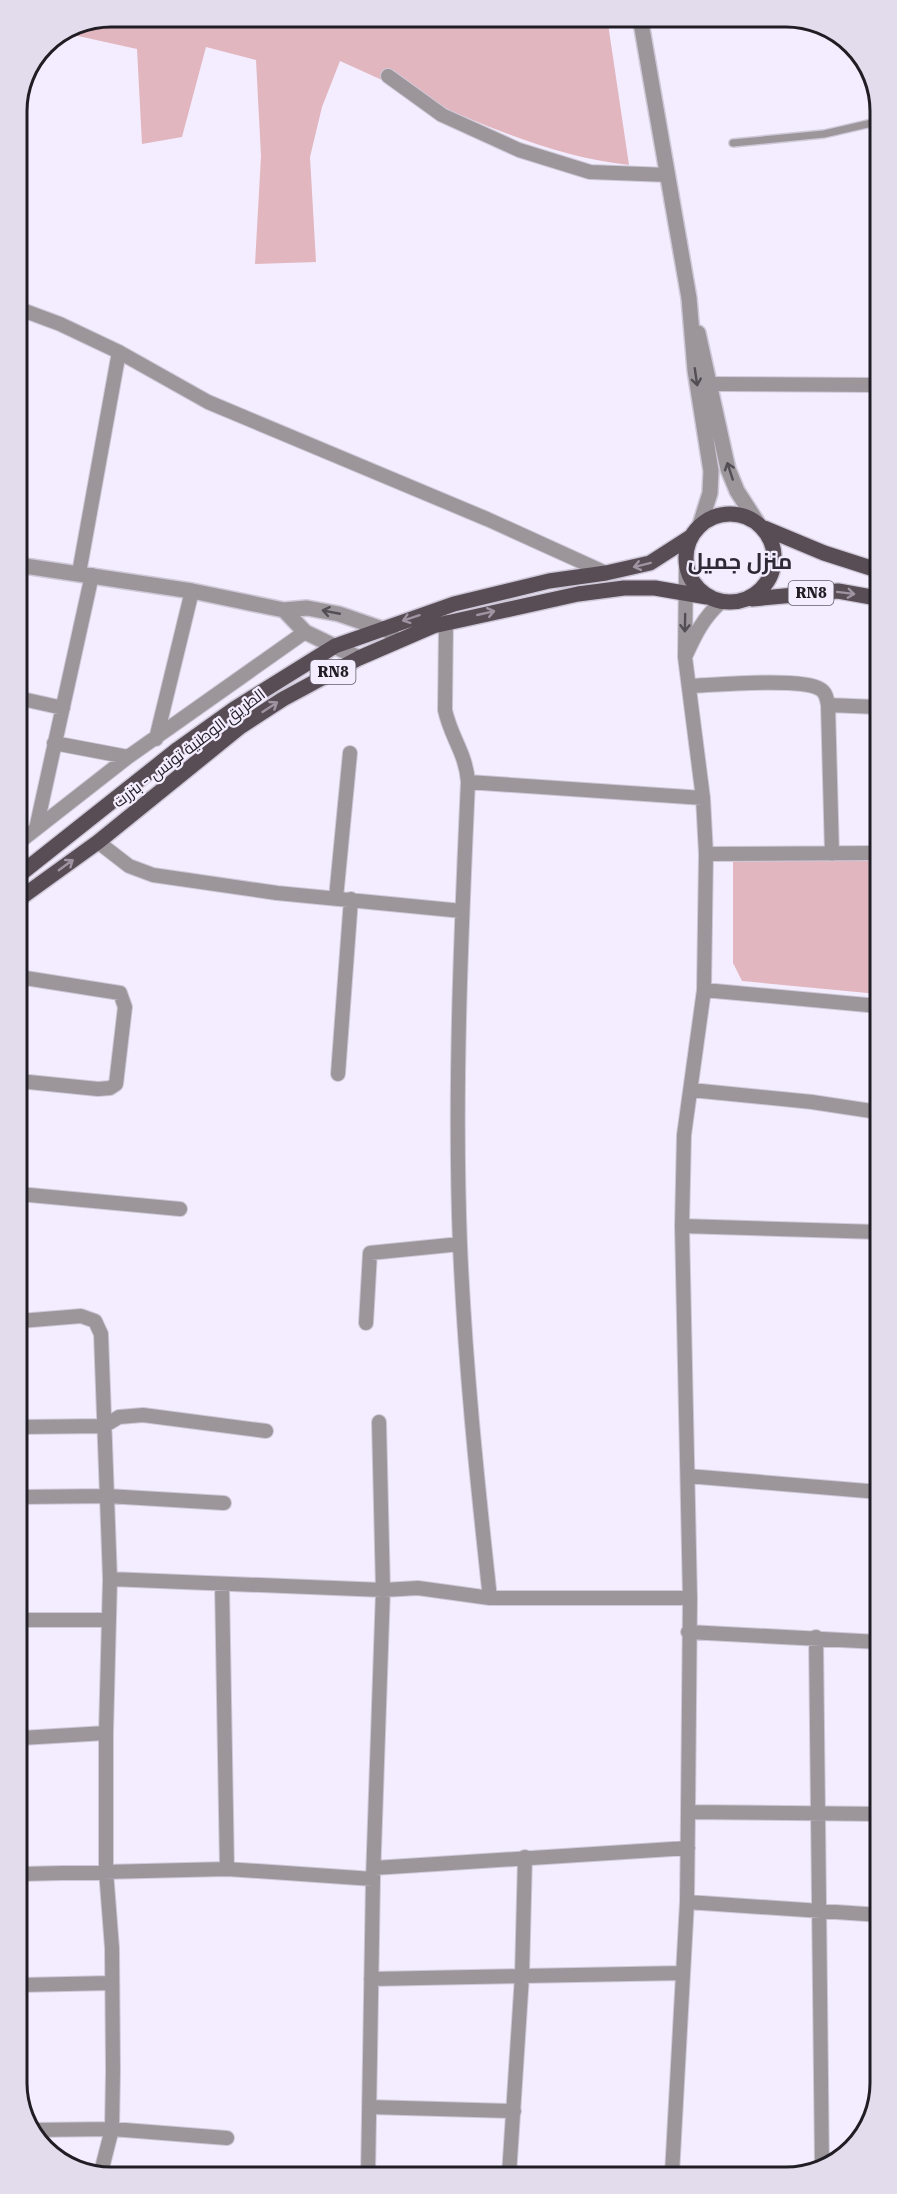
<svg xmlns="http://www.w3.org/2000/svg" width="897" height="2194" font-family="'Roboto Serif',Cairo,serif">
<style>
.green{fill:#e1b6bf}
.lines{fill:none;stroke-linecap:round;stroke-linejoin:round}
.service-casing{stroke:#cec8d8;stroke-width:10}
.minor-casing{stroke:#cec8d8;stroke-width:16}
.tertiary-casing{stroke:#cec8d8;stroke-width:18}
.primary-casing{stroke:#cec8d8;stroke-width:18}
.service{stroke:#9c969b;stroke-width:7}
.minor{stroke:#9c969b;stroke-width:14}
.tertiary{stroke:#9c969b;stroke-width:15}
.primary{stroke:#584c55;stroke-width:15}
.oneway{stroke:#524e54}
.oneway2{stroke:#9e94a2}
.labels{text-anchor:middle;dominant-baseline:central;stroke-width:4.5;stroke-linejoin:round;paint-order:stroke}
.shield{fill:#f4edff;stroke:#605c66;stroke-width:1.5}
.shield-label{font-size:15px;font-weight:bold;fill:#201e24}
.street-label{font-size:16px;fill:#201e24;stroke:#f4edff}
.district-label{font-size:22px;font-weight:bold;fill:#2f2936;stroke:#f4edff}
.rim{fill:none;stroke:#201e24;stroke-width:3}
</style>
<rect width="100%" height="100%" fill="#f4edff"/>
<path class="green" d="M 111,17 L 607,17 L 629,165 C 534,155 428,100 340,61 L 322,107 L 310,157 L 316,262 L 255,264 L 261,156 L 256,60 L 206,47 L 182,137 L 142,144 L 137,49 L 69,34 Z
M 733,854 L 877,859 L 878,994 L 742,981 L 733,963 Z"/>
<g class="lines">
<g class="service-casing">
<path id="service" d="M 733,143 L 824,134 L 876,122"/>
</g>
<g class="minor-casing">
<path id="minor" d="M 388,76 L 442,115 L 519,150 L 590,172 L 668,175
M 17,308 L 60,324 L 119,352 L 208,402 L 487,519 L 606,573
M 710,384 L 876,385
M 686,565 L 685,657 C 695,635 703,618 721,602
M 79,573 L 119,352
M 446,622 L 445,710 C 451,738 466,753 468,782 C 461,935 454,1092 460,1245 C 465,1363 477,1480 490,1598
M 689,686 C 715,685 802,677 820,689 C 826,692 827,699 828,705 L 877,707
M 18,698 L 63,708
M 828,705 L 832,854
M 156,739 L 192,591
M 54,743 L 128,757
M 468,782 L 703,798
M 36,829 L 92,575
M 98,842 L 129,866 L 153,875 L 277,893 L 462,911
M 18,843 L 128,757 L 305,632
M 706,854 L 877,853
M 336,898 L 350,753
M 19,977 L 120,993 L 125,1007 L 116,1084 L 110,1088 L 98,1089 L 19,1081
M 704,990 L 878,1006
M 338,1074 L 351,899
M 691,1090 L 812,1102 L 878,1112
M 19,1194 L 180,1209
M 682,1226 L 878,1232
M 20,1321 L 81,1316 L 95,1321 L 101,1334 L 110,1579 L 106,1733 L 106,1871 L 112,1948 L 113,2071 L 112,2129 L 100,2176
M 366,1323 L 370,1253 L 460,1244
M 20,1427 L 104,1426 L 119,1417 L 143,1415 L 266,1431
M 688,1476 L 879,1492
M 20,1497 L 107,1496 L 224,1503
M 110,1579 L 383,1590 L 418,1588 L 490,1598 L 690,1598
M 222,1585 L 227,1869
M 20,1620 L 108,1620
M 688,1632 L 879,1642
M 816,1637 L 822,2168
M 21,1738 L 106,1733
M 688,1812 L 880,1814
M 374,1868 L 688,1848
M 21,1874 L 227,1869 L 373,1879
M 687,1902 L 880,1915
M 371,1979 L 683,1973
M 21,1985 L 111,1983
M 369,2107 L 514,2111
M 33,2130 L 112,2129 L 227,2138
M 672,2174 L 687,1902 L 688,1812 L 690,1598 L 682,1226 L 684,1135 L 704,990 L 706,854 L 703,798 L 685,657
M 509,2175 L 522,1976 L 525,1857
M 368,2176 L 373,1879 L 383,1590 L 379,1422"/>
</g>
<g class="tertiary-casing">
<path id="tertiary" d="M 640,17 L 689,298 L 695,370 L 711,471 L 710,493 L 700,525
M 698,333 L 728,469 L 737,491 L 757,522
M 18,565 L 192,591 L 284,610 L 307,608 L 339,614 L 391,632
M 284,610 L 305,632 L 359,658"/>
</g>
<g class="primary-casing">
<path id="primary" d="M686 558a44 44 0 1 1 88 0a44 44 0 1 1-88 0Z
M 764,528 L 824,553 L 877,570
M 752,599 L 838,591 L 877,598
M 19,875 L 178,749 L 234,709 L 335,646 L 454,604 L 549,581 L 606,573 L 650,563 L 692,536
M 19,899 L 98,842 L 240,727 L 283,699 L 359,658 L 433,626 L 578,594 L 624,588 L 655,588 L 707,597"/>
</g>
<use href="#service" class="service"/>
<use href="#minor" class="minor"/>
<use href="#tertiary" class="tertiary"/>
<use href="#primary" class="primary"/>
</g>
<defs><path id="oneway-shaft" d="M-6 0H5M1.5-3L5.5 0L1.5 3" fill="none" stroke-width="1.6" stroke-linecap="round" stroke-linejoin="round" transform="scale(1.5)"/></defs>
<g class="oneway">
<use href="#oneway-shaft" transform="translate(696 377) rotate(82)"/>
<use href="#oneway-shaft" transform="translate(730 471) rotate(-108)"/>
<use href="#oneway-shaft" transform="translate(331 612) rotate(-169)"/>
<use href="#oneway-shaft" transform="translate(685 623) rotate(91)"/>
</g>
<g class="oneway2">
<use href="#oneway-shaft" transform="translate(642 565) rotate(166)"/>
<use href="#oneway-shaft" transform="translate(846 593) rotate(7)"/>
<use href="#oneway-shaft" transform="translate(486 613) rotate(-13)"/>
<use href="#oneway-shaft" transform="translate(411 618) rotate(162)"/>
<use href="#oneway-shaft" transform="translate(270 707) rotate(-33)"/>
<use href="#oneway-shaft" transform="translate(66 865) rotate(-36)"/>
</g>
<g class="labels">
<g class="shield">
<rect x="788.5" y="581" width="45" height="24" rx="4.5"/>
<rect x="310.5" y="660" width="45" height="24" rx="4.5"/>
</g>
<g class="shield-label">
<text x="811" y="593">RN8</text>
<text x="333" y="672">RN8</text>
</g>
<g class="street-label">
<text transform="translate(189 748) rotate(-37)">الطريق الوطنية تونس - بنزرت</text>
</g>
<g class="district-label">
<text x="740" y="561">منزل جميل</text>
</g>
</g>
<path d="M0 0H897V2194H0ZM111 27H786A84 84 0 0 1 870 111V2083A84 84 0 0 1 786 2167H111A84 84 0 0 1 27 2083V111A84 84 0 0 1 111 27Z" fill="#e3dced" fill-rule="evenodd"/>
<path class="rim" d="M111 27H786A84 84 0 0 1 870 111V2083A84 84 0 0 1 786 2167H111A84 84 0 0 1 27 2083V111A84 84 0 0 1 111 27Z"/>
</svg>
